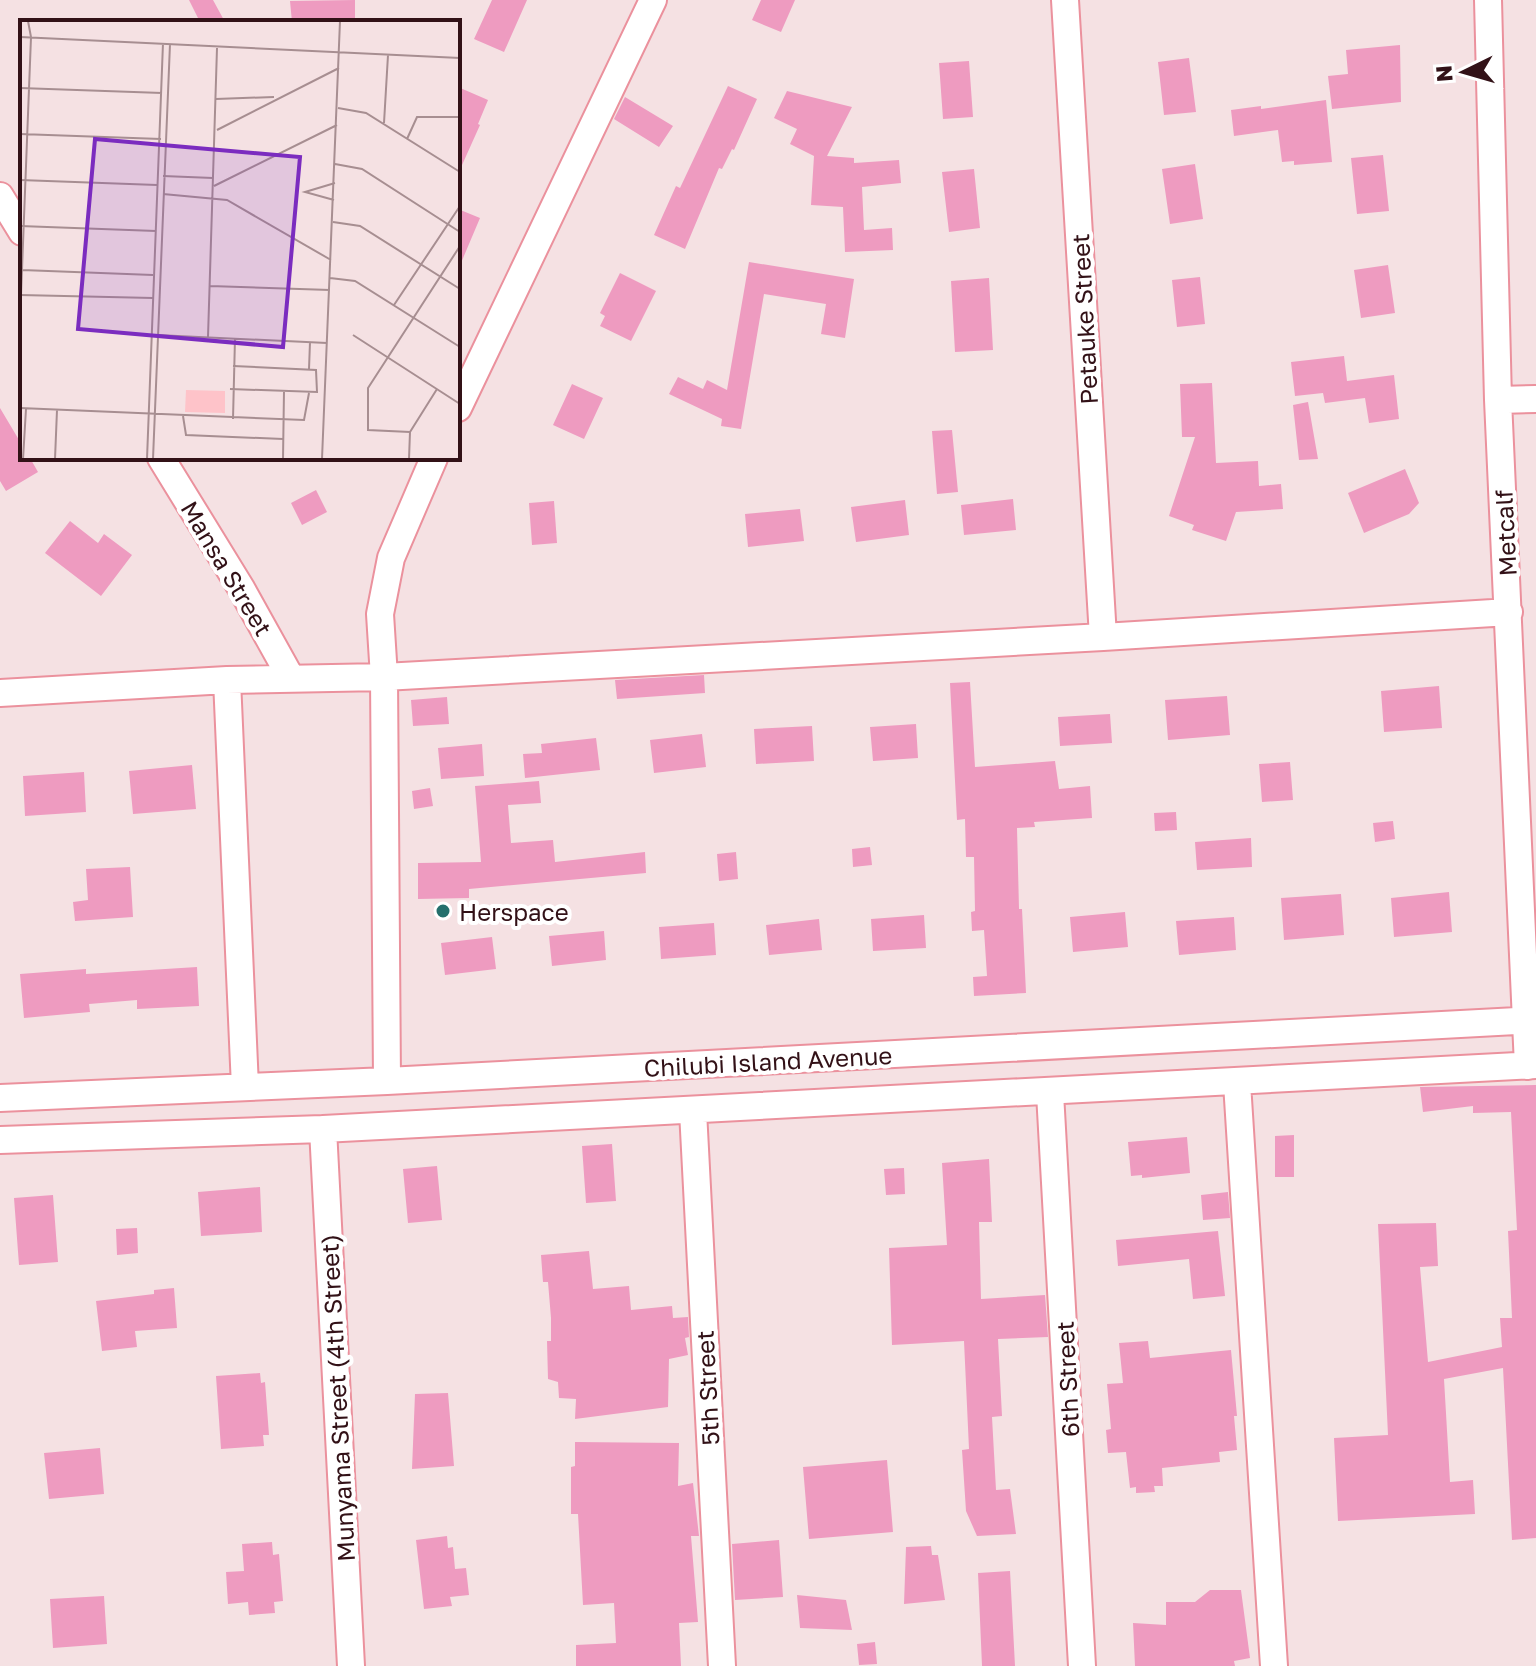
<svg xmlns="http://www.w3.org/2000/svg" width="1536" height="1666" font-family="'Golos Text',sans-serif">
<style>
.building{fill:#ee9bc0}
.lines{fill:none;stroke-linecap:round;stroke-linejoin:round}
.minor-casing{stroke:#eb919d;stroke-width:30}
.minor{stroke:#fff;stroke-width:26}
.poi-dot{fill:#246f6c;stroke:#fff;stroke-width:3}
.labels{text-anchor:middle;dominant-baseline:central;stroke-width:8;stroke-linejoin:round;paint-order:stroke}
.street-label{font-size:24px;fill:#321117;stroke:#fff}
.poi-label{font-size:24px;fill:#321117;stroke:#fff;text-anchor:start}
.inset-road{fill:none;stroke:#a78e91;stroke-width:2}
.view{fill:#7b2cbf;fill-opacity:0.15;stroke:#7b2cbf;stroke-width:4}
.inset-edge{fill:none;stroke:#321117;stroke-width:4}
</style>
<rect width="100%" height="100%" fill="#f5e1e3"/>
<path class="building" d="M 189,0 L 213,0 L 225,22 L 200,22 Z
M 355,0 L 355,22 L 292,22 L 290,1 Z
M 492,0 L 527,0 L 504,52 L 474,39 Z
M 761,0 L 795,0 L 781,32 L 752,20 Z
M 1400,45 L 1401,102 L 1332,109 L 1328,76 L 1348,74 L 1346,50 Z
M 1189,58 L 1196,112 L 1164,115 L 1158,62 Z
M 969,61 L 973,117 L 943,119 L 939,63 Z
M 728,86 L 757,99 L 734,150 L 732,149 L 722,169 L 719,168 L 685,249 L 654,235 L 676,186 L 680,188 Z
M 458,87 L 488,100 L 478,124 L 480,125 L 458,174 Z
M 787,91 L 852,107 L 827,156 L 854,158 L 854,163 L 899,160 L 901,183 L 862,187 L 864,230 L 892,228 L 893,250 L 845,252 L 843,207 L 811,205 L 814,156 L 790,144 L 797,129 L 774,118 Z
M 625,97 L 673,126 L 659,147 L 614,119 Z
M 1326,100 L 1332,162 L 1294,165 L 1294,161 L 1282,162 L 1278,130 L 1234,136 L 1231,110 L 1261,106 L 1261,109 Z
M 1383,155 L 1389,211 L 1357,214 L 1351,158 Z
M 1195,164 L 1203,219 L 1170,224 L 1162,169 Z
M 974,169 L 980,228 L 949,232 L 942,172 Z
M 458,209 L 480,218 L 458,270 Z
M 749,262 L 854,279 L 845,338 L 821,334 L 826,304 L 764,294 L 741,429 L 721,426 L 722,419 L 669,394 L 678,377 L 703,389 L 707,380 L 727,390 Z
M 1388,265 L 1395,313 L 1361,318 L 1354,270 Z
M 620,273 L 656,291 L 631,341 L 600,326 L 605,316 L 600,313 Z
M 1200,277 L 1205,324 L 1177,327 L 1172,280 Z
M 989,278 L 993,350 L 955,352 L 951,281 Z
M 1344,356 L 1347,381 L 1394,375 L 1399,419 L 1369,423 L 1365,398 L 1325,403 L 1323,393 L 1295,396 L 1291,362 Z
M 1212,383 L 1216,463 L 1258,461 L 1259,486 L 1281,484 L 1283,509 L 1236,512 L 1226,541 L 1192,530 L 1194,525 L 1169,516 L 1195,437 L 1182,437 L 1180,384 Z
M 572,384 L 603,398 L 584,439 L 553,425 Z
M 1308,402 L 1318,459 L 1299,460 L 1293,405 Z
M 0,408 L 22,445 L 22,458 L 30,458 L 38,472 L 6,491 L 0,481 Z
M 952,430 L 958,492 L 937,494 L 932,431 Z
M 1405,469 L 1419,503 L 1409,514 L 1364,533 L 1348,493 Z
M 316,490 L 327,512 L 302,525 L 291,503 Z
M 1013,499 L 1016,530 L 964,535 L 961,505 Z
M 905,500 L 909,535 L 856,542 L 851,507 Z
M 554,501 L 557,543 L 532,545 L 529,503 Z
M 800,509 L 804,541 L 748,547 L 745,514 Z
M 70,521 L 98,543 L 104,534 L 132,555 L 101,596 L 45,553 Z
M 704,675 L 705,693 L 617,699 L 615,680 Z
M 970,682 L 975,767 L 1055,761 L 1059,789 L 1090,786 L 1092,818 L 1034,822 L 1035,827 L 1017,828 L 1019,909 L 1022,909 L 1026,993 L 974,996 L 973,977 L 987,976 L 984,930 L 972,931 L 971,912 L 975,911 L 974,857 L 966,857 L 965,819 L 957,820 L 950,683 Z
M 1439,686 L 1442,728 L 1384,732 L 1381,691 Z
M 1227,696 L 1230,735 L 1168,740 L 1165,700 Z
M 447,697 L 449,724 L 413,726 L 411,700 Z
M 1110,714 L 1112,743 L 1060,746 L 1058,717 Z
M 916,724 L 918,758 L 873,761 L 870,727 Z
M 812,726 L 814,761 L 756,764 L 754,729 Z
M 702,734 L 706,767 L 654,773 L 650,740 Z
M 596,738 L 600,770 L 525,778 L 523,754 L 542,753 L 541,744 Z
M 482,744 L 484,776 L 441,779 L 438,748 Z
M 1290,762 L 1293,800 L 1262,802 L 1259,764 Z
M 192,765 L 196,809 L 133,814 L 129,771 Z
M 84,772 L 86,812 L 25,816 L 23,776 Z
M 539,781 L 541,803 L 508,805 L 511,843 L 553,840 L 555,862 L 645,852 L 646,873 L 469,889 L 469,898 L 418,899 L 418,863 L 481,862 L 475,786 Z
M 430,788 L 433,806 L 414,809 L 412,791 Z
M 1176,812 L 1177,830 L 1155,831 L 1154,813 Z
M 1393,821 L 1395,839 L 1375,842 L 1373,823 Z
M 1251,838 L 1252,867 L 1197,870 L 1195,842 Z
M 870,847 L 872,865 L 853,867 L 852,849 Z
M 736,852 L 738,879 L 719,881 L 717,854 Z
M 130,867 L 133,917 L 75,921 L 73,902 L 88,900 L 86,869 Z
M 1449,892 L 1452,932 L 1394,937 L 1391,898 Z
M 1341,894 L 1344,935 L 1284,940 L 1281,898 Z
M 1125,912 L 1128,947 L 1073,952 L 1070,917 Z
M 924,915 L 926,948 L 873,951 L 871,919 Z
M 1234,917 L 1236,950 L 1179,955 L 1176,921 Z
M 819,919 L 822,950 L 769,955 L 766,925 Z
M 714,923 L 716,955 L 661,959 L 659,927 Z
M 604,931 L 606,960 L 552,966 L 549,936 Z
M 492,937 L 496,969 L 445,975 L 441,943 Z
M 197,967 L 199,1006 L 137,1009 L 137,1000 L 89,1004 L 90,1012 L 24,1018 L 20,974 L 86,969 L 86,974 Z
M 1536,1085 L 1536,1538 L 1512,1540 L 1503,1368 L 1444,1379 L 1450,1482 L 1473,1480 L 1475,1514 L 1338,1521 L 1334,1438 L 1388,1435 L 1378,1224 L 1436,1223 L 1438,1266 L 1420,1267 L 1428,1362 L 1502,1347 L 1500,1318 L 1512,1318 L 1508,1231 L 1517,1230 L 1511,1112 L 1473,1113 L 1473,1106 L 1423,1112 L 1420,1087 Z
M 1294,1135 L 1294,1177 L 1275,1177 L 1275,1136 Z
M 1187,1137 L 1190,1173 L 1142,1178 L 1142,1175 L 1131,1176 L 1128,1142 Z
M 612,1144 L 616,1201 L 586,1203 L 582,1146 Z
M 989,1159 L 992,1222 L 979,1222 L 981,1299 L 1045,1295 L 1048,1337 L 998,1339 L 1002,1416 L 992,1417 L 996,1490 L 1010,1489 L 1016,1534 L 977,1536 L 966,1511 L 962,1450 L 969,1449 L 964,1341 L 892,1345 L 889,1248 L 947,1245 L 942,1163 Z
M 437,1166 L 442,1220 L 408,1223 L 403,1169 Z
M 904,1168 L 905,1194 L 886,1195 L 884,1169 Z
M 260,1187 L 262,1232 L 201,1236 L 198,1192 Z
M 1228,1192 L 1230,1218 L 1203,1220 L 1201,1195 Z
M 53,1195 L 58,1262 L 19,1265 L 14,1198 Z
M 137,1228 L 138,1253 L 117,1255 L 116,1229 Z
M 1218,1231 L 1225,1296 L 1193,1299 L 1189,1259 L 1118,1266 L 1116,1240 Z
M 589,1251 L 593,1289 L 629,1286 L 631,1310 L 672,1306 L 673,1318 L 688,1317 L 689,1337 L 685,1338 L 688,1355 L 669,1359 L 668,1407 L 575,1419 L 576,1399 L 559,1398 L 558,1382 L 548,1379 L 547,1341 L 551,1341 L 551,1318 L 548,1282 L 543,1282 L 541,1255 Z
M 174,1288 L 177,1328 L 135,1331 L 137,1347 L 102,1351 L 96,1301 L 154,1294 L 154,1290 Z
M 1148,1341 L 1150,1358 L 1231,1350 L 1237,1416 L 1234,1416 L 1237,1450 L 1219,1452 L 1220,1462 L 1162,1468 L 1163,1486 L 1154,1486 L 1155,1492 L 1136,1493 L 1136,1487 L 1130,1488 L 1126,1452 L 1108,1453 L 1106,1430 L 1111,1429 L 1107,1384 L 1123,1383 L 1119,1343 Z
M 260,1373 L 261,1383 L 265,1382 L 269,1435 L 263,1435 L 264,1446 L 221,1449 L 216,1376 Z
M 448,1393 L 454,1466 L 412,1469 L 415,1394 Z
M 575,1442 L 679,1443 L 678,1486 L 693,1483 L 699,1536 L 691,1536 L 698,1622 L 679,1623 L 681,1666 L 576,1666 L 576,1645 L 616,1643 L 614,1603 L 583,1605 L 578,1514 L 571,1514 L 571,1467 L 575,1466 Z
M 100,1448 L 104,1494 L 49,1499 L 44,1453 Z
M 887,1460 L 893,1532 L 809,1539 L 803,1467 Z
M 447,1536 L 448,1548 L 453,1547 L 455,1569 L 466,1568 L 469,1595 L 450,1597 L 452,1606 L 424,1609 L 416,1540 Z
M 779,1540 L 783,1597 L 735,1600 L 732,1544 Z
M 272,1542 L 273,1555 L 279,1554 L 283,1601 L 274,1602 L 275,1613 L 249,1615 L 248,1602 L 228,1604 L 226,1572 L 244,1571 L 242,1544 Z
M 931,1546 L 932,1555 L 938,1555 L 945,1600 L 904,1604 L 906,1547 Z
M 1010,1571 L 1015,1666 L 982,1666 L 978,1573 Z
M 1210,1590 L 1241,1590 L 1250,1658 L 1234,1661 L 1235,1666 L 1135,1666 L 1133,1623 L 1166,1625 L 1166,1602 L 1195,1602 Z
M 797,1595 L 846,1600 L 852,1630 L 800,1628 Z
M 104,1596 L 107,1644 L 53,1648 L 50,1599 Z
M 875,1642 L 877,1664 L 859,1665 L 857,1644 Z"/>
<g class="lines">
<g class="minor-casing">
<path id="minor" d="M 1065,0 L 1103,637
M 1488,0 L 1498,400 L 1528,1066
M 0,196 L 22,232
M 1498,400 L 1536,399
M 458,408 L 653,0
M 161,458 L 241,588 L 291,678
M 227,680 L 245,1087
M 0,693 L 227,680 L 384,677 L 1103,637 L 1509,612
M 387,1081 L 384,677 L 380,614 L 391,558 L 434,458
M 1237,1083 L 1274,1666
M 1050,1093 L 1082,1666
M 0,1098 L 387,1081 L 1536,1020
M 693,1111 L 722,1666
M 323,1129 L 351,1666
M 0,1140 L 323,1129 L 1536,1065"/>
</g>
<use href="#minor" class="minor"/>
</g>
<circle class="poi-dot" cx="443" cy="911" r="8"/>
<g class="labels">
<g class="street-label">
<text transform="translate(1084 319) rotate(-93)">Petauke Street</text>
<text transform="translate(1505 533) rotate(-93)">Metcalf</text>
<text transform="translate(227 568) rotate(59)">Mansa Street</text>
<text transform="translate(768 1061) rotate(-3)">Chilubi Island Avenue</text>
<text transform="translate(1067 1379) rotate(-93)">6th Street</text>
<text transform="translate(707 1388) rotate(-93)">5th Street</text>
<text transform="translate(337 1398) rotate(-93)">Munyama Street (4th Street)</text>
</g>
<g class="poi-label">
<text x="459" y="911">Herspace</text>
</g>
</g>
<g transform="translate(20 20)">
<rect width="440" height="440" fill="#f5e1e3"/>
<path d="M 166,370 L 205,371 L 205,393 L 165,392 Z" fill="#fec3c9"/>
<path class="inset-road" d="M 0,17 L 440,38M 0,68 L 142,73M 196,79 L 254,77M 318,88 L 346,93 L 440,152M 364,103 L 368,35M 197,110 L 319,48M 0,114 L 141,119M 387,119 L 397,97 L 440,97M 315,144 L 342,149 L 440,212M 143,156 L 193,158M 0,160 L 137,165M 194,166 L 317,105M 143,174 L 207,180 L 311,240M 314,180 L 285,172 L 315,163M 313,202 L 340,206 L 440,269M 0,206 L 136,211M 2,250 L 133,255M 310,258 L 335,261 L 440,327M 190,266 L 310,270M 0,275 L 133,278M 1,275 L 11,17 L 8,1M 374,285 L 440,186M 137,315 L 307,323M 333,315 L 440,384M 188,317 L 197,28M 289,349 L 290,322M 210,369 L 297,372 L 296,350 L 213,346M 0,388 L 284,400 L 289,373M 163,396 L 166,415 L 263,419M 213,399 L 215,318M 390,412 L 348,410 L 348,368 L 440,226M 3,439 L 6,389M 35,439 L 37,390M 127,439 L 143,23M 133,439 L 150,24M 263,439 L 264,371M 302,439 L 320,1M 389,439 L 390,412 L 417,369"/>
<path class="view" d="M 75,119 L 280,137 L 263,327 L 58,309 Z"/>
<rect width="440" height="440" class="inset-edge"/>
</g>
<g transform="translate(1464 72) rotate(265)" stroke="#ffffff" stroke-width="6" paint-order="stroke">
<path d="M0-6L14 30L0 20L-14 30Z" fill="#321117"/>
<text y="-12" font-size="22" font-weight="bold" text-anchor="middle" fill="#321117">N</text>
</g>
</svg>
